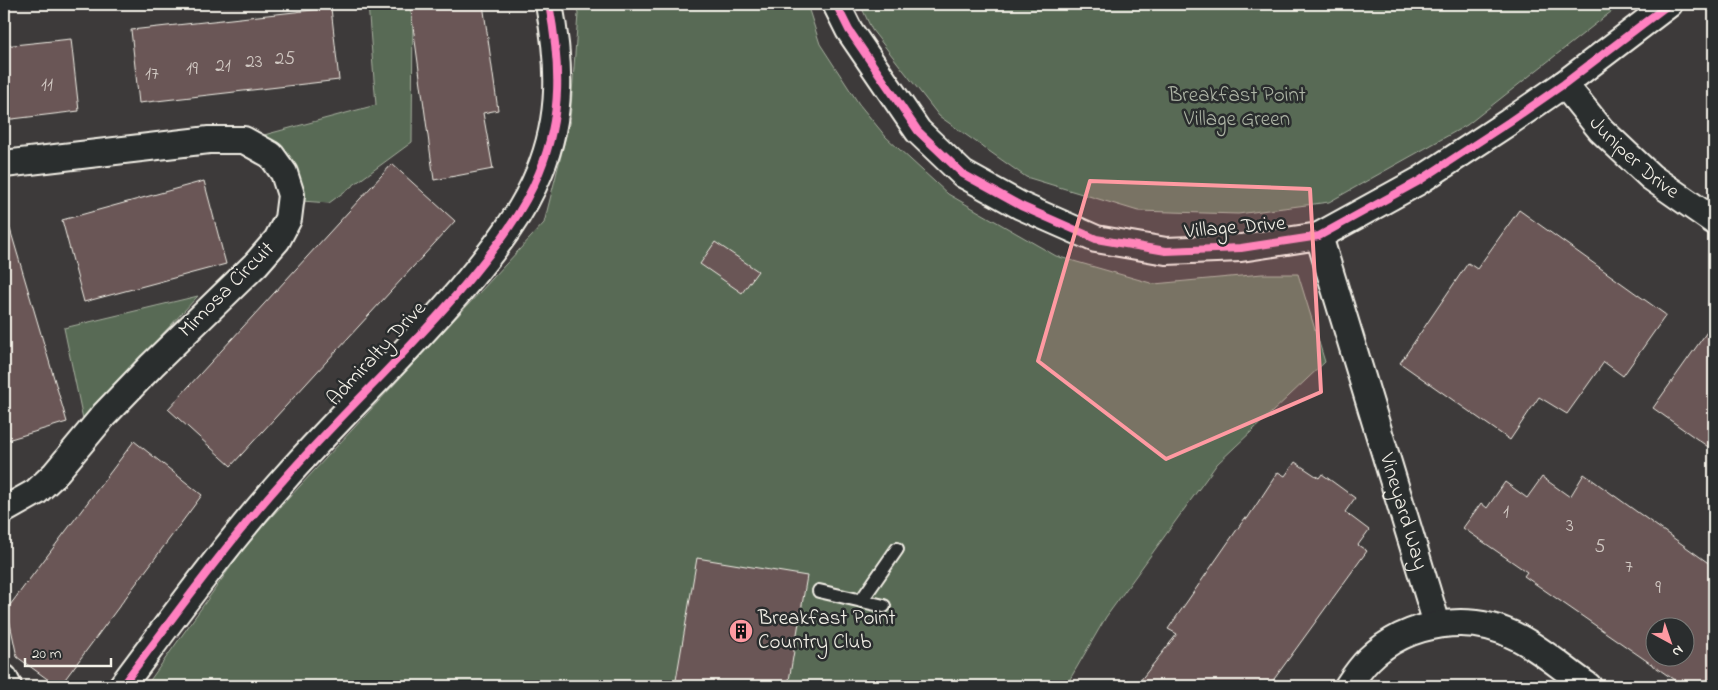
<svg xmlns="http://www.w3.org/2000/svg" width="1718" height="690" font-family="'Indie Flower',sans-serif">
<style>
.green{fill:#586b55;stroke:#a6ae9e}
.building{fill:#6a5757;stroke:#f4f1e8;fill-rule:evenodd}
.lines{fill:none;stroke-linecap:round;stroke-linejoin:round}
.lane-casing{stroke:#f4f1e8;stroke-width:16}
.street-casing{stroke:#f4f1e8;stroke-width:30}
.lane{stroke:#2a2d2e;stroke-width:12}
.street{stroke:#2a2d2e;stroke-width:26}
.cycleway-casing{stroke:#2a2d2e;stroke-width:11}
.cycleway{stroke:#ff80c0;stroke-width:8}
.marked{fill:#ff9aa2;fill-opacity:0.2;stroke:#ff9aa2;stroke-width:4;stroke-linejoin:round}
.labels{text-anchor:middle;dominant-baseline:central;stroke-width:5;stroke-linejoin:round;paint-order:stroke}
.number-label{font-size:19px;fill:#d2cac4}
.park-label{font-size:21px;fill:#aeb5a6;stroke:#2a2d2e}
.street-label{font-size:21px;fill:#f4f1e8;stroke:#2a2d2e}
.poi-label{font-size:21px;fill:#f4f1e8;stroke:#2a2d2e;text-anchor:start}
</style>
<rect width="100%" height="100%" fill="#3d3a3a"/>
<filter id="ink" filterUnits="userSpaceOnUse"><feTurbulence type="fractalNoise" baseFrequency=".02" numOctaves="2"/><feDisplacementMap in="SourceGraphic" scale="10" xChannelSelector="R" yChannelSelector="G"/><feConvolveMatrix kernelMatrix="1 2 1 2 8 2 1 2 1" color-interpolation-filters="sRGB"/></filter>
<g filter="url(#ink)">
<path class="green" d="M 368,4 L 413,4 L 412,142 L 329,203 L 302,201 L 293,172 L 264,135 L 376,105 Z
M 576,4 L 807,4 L 820,44 L 859,104 L 886,137 L 948,194 L 1056,256 L 1154,284 L 1262,274 L 1298,274 L 1325,362 L 1217,464 L 1106,617 L 1066,686 L 146,686 L 249,541 L 544,223 L 570,120 L 578,14 Z
M 860,4 L 1621,4 L 1467,125 L 1329,202 L 1238,214 L 1138,211 L 1026,177 L 939,116 L 872,30 Z
M 198,296 L 83,419 L 64,328 Z"/>
<path class="building" d="M 410,4 L 483,4 L 498,110 L 483,113 L 493,169 L 434,180 Z
M 331,8 L 339,80 L 139,103 L 131,30 Z
M 71,39 L 79,111 L 4,120 L 4,46 Z
M 392,164 L 455,221 L 231,466 L 168,409 Z
M 204,181 L 226,264 L 84,302 L 62,220 Z
M 1519,210 L 1666,315 L 1623,376 L 1604,362 L 1567,414 L 1539,397 L 1510,440 L 1400,363 L 1468,263 L 1477,269 Z
M 10,229 L 67,422 L 4,441 L 4,230 Z
M 715,242 L 758,271 L 742,293 L 700,264 Z
M 1714,322 L 1714,451 L 1653,408 Z
M 134,441 L 202,495 L 60,686 L 57,686 L 17,657 L 7,609 Z
M 1295,462 L 1319,478 L 1322,474 L 1355,498 L 1345,512 L 1369,530 L 1358,545 L 1367,551 L 1269,686 L 1136,686 L 1177,634 L 1168,629 L 1245,518 L 1247,519 L 1278,472 L 1285,476 Z
M 1584,474 L 1714,567 L 1714,686 L 1683,686 L 1524,576 L 1527,572 L 1463,528 L 1481,503 L 1487,508 L 1505,482 L 1527,498 L 1542,477 L 1570,497 ZM 1656,628 L 1686,628 L 1686,658 L 1656,658 Z
M 697,558 L 807,576 L 788,686 L 675,686 Z"/>
<g class="lines">
<g class="lane-casing">
<path id="lane" d="M 819,591 L 884,606
M 861,601 L 897,549"/>
</g>
<g class="street-casing">
<g id="street">
<path d="M 836,4 L 849,30 L 918,131 L 963,174 L 1021,206 L 1096,239 L 1166,251 L 1241,248 L 1319,236 L 1419,181 L 1509,122 L 1564,84 L 1669,4"/>
<path id="s1" d="M 1564,84 L 1601,130 L 1651,177 L 1714,221"/>
<path d="M 4,164 L 209,140 L 244,140 L 271,155 L 284,173 L 291,195 L 288,219 L 277,240 L 256,264 L 152,365 L 104,415 L 54,475 L 36,492 L 4,510"/>
<path id="s2" d="M 1319,236 L 1437,624"/>
<path d="M 4,678 L 8,686"/>
<path d="M 122,686 C 175,615 226,544 285,478 C 344,411 411,350 468,281 C 495,248 523,213 539,173 C 563,115 560,63 549,4"/>
<path d="M 1348,686 C 1354,677 1361,667 1369,659 C 1408,621 1471,612 1519,638 C 1542,650 1566,671 1588,686"/>
</g>
</g>
<use href="#lane" class="lane"/>
<use href="#street" class="street"/>
<g class="cycleway-casing">
<path id="cycleway" d="M 836,4 L 849,30 L 918,131 L 963,174 L 1021,206 L 1096,239 L 1166,251 L 1241,248 L 1319,236 L 1419,181 L 1509,122 L 1564,84 L 1669,4
M 122,686 C 175,615 226,544 285,478 C 344,411 411,350 468,281 C 495,248 523,213 539,173 C 563,115 560,63 549,4"/>
</g>
<use href="#cycleway" class="cycleway"/>
</g>
</g>
<path class="marked" d="M 1090,181 L 1310,189 L 1321,392 L 1166,459 L 1038,361 Z"/>
<defs>
<g id="building-disc" transform="scale(1.25)"><circle r="9.5" fill="#ff9aa2" stroke="#2a2d2e"/><path d="M-4-6H4V6H1V3H-1V6H-4ZM-2.5-4.3h1.7v1.8h-1.7ZM.8-4.3h1.7v1.8H.8ZM-2.5-1h1.7V.8h-1.7ZM.8-1h1.7V.8H.8Z" fill="#111"/></g>
</defs>
<g fill-rule="evenodd">
<use href="#building-disc" x="741" y="631"/>
</g>
<g class="labels">
<g class="number-label">
<text x="285" y="59">25</text>
<text x="254" y="62">23</text>
<text x="223" y="66">21</text>
<text x="192" y="69">19</text>
<text x="152" y="74">17</text>
<text x="47" y="85">11</text>
<text x="1506" y="512">1</text>
<text x="1570" y="526">3</text>
<text x="1600" y="547">5</text>
<text x="1629" y="567">7</text>
<text x="1658" y="588">9</text>
</g>
<g class="park-label">
<text x="1237" y="96">Breakfast Point<tspan x="1237" dy="24">Village Green</tspan></text>
</g>
<g class="street-label">
<text stroke="none"><textPath href="#s1" startOffset="102">Juniper Drive</textPath></text>
<text transform="translate(1235 228) rotate(-5)">Village Drive</text>
<text transform="translate(227 290) rotate(-45)">Mimosa Circuit</text>
<text transform="translate(377 354) rotate(-47)">Admiralty Drive</text>
<text stroke="none"><textPath href="#s2" startOffset="288">Vineyard Way</textPath></text>
</g>
<g class="poi-label">
<text x="758" y="619">Breakfast Point<tspan x="758" dy="24">Country Club</tspan></text>
</g>
</g>
<rect width="1718" height="690" fill="none" stroke="#2a2d2e" stroke-width="20"/>
<rect x="10" y="10" width="1698" height="670" fill="none" stroke="#f4f1e8" stroke-width="2" filter="url(#ink)"/>
<g transform="translate(1670 642) rotate(140)"><circle r="24" fill="#2a2d2e" stroke="#7b7b78"/>
<path d="M0-4L9 19L0 12L-9 19Z" fill="#ff9aa2"/>
<text y="-8" font-size="14" font-weight="bold" text-anchor="middle" fill="#f4f1e8">N</text>
</g>
<path d="M25 658v8h86v-8" fill="none" stroke="#f4f1e8" stroke-width="2.5"/>
<text x="32" y="658" font-size="15" fill="#f4f1e8" stroke="#2a2d2e" stroke-width="4" paint-order="stroke">20 m</text>
</svg>
